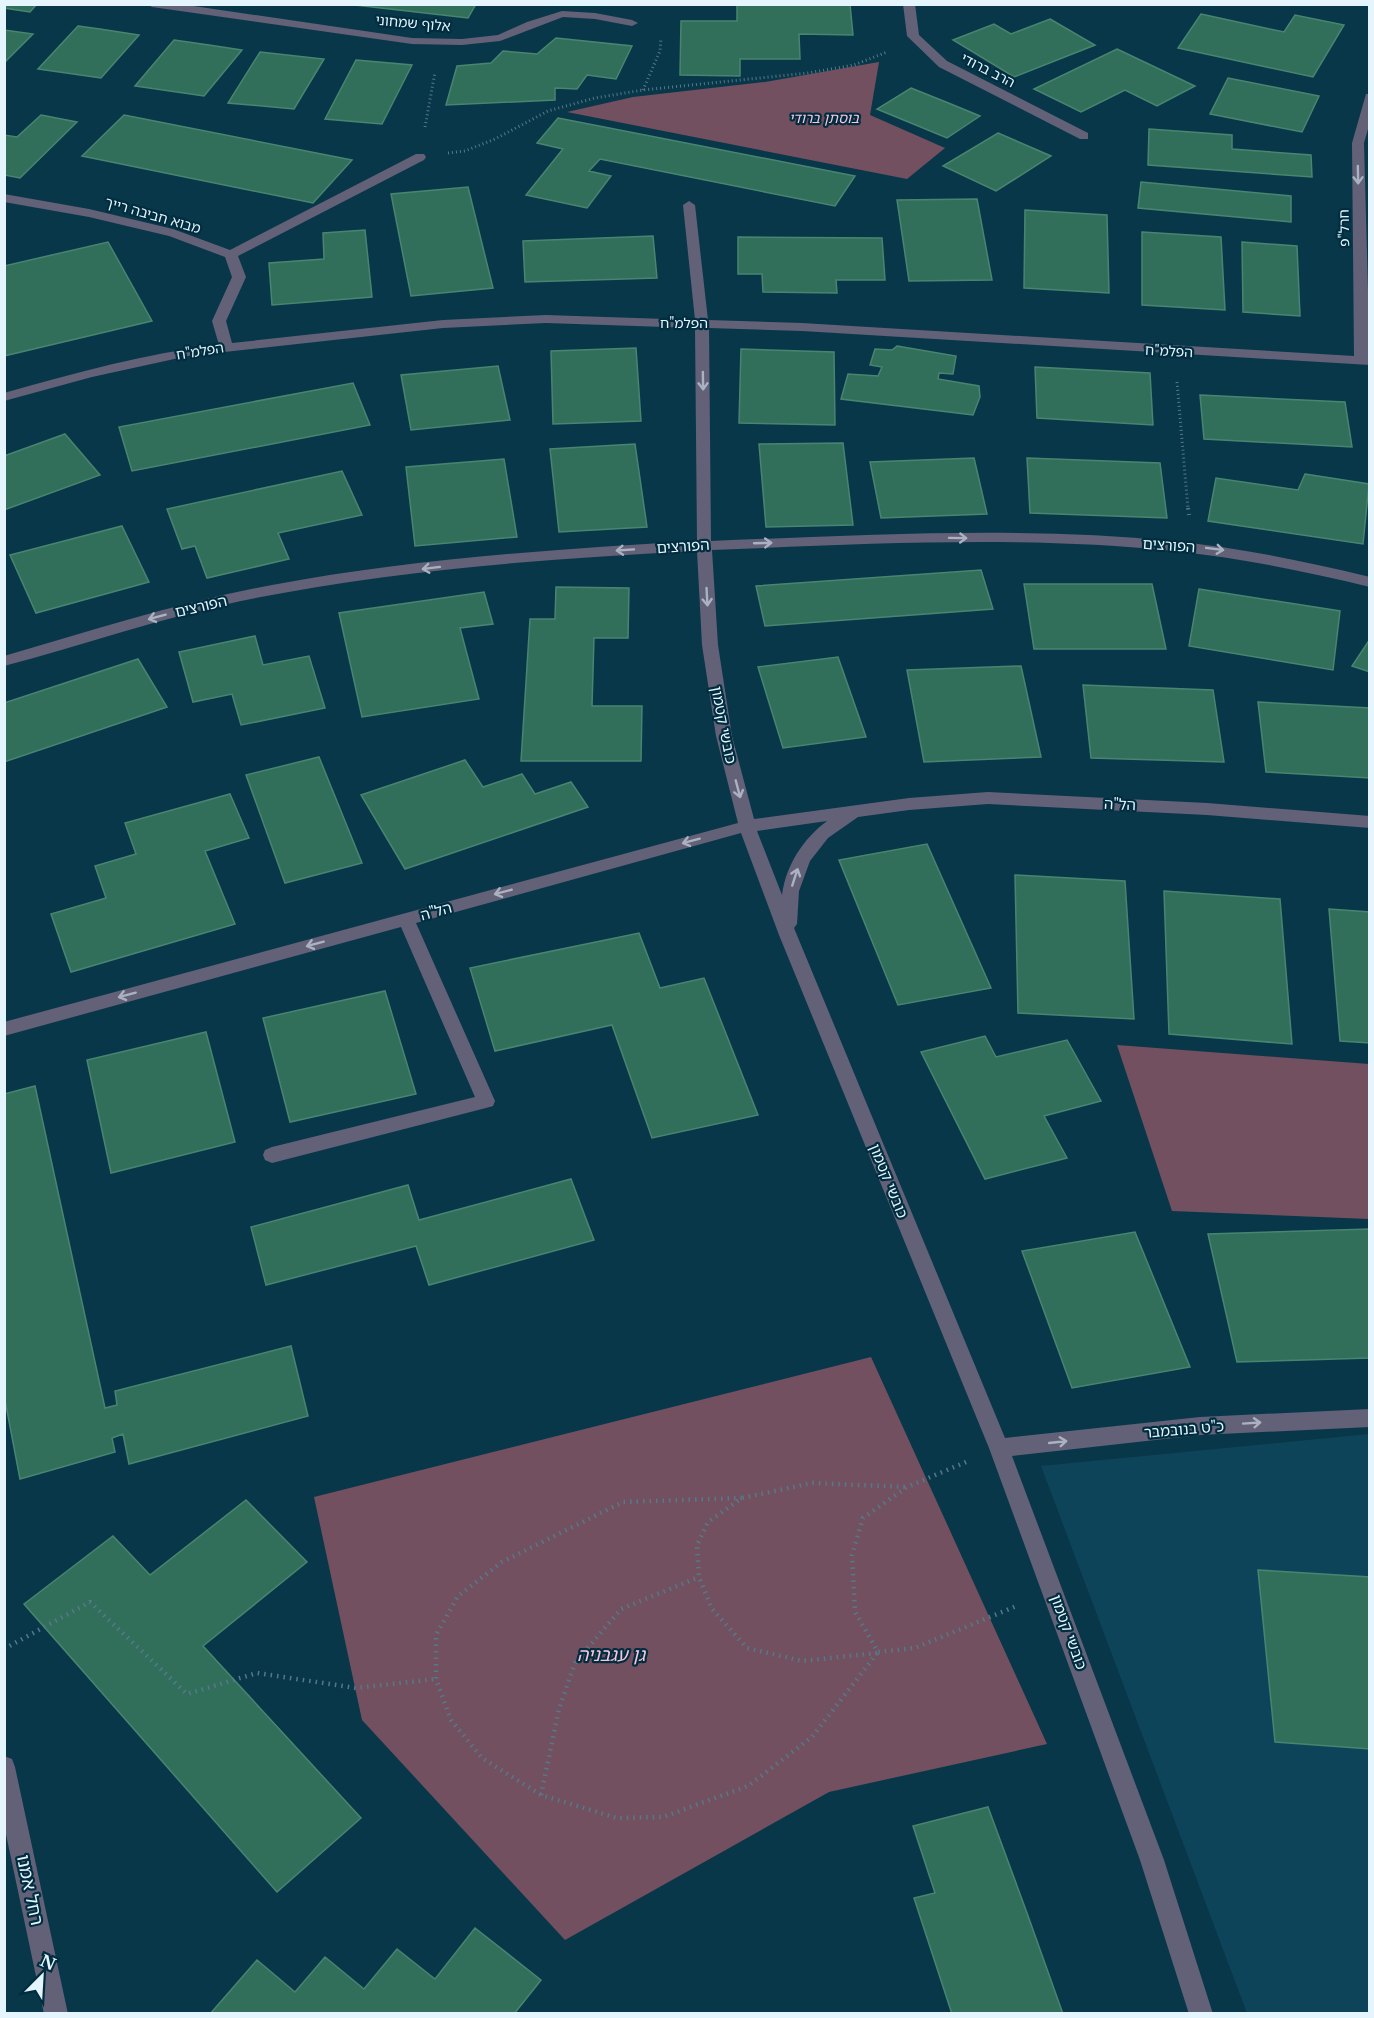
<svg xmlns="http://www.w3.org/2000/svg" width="1374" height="2018" font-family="'Libre Baskerville','Noto Sans Hebrew',serif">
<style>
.built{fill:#0d445a}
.green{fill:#735060}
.building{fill:#316f5b;stroke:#488571;stroke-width:1.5}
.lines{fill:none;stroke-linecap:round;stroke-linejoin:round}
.path-far2{stroke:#557988;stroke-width:3;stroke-dasharray:1 3;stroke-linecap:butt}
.path-far1{stroke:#557988;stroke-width:4;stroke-dasharray:1.5 4.5;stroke-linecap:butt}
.path{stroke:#557988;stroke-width:4.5;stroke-dasharray:1.5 5;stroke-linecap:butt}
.minor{fill:#636178;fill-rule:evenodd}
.oneway{stroke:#aab2c1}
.labels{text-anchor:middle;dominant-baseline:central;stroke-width:4.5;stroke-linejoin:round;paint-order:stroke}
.far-street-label{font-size:14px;fill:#e4f5fd;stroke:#002d3f}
.far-park-label{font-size:14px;font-style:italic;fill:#fbc5dd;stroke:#002d3f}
.street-label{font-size:15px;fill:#e4f5fd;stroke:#002d3f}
.near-park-label{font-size:18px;font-style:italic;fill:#fbc5dd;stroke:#002d3f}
.near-street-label{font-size:18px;fill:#e4f5fd;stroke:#002d3f}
</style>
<rect width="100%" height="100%" fill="#09374a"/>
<path class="built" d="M 1369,1434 L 1369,2013 L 1247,2013 L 1041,1466 Z"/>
<path class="green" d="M 879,62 L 870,115 L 945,148 L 907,179 L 567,112 L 633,97 L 765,82 Z
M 1117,1045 L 1369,1064 L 1369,1219 L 1172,1211 Z
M 871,1357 L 1047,1744 L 829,1792 L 565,1940 L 362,1720 L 314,1497 Z"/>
<path class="building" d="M 4,4 L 37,4 L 30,12 L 4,8 Z
M 346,4 L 476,4 L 468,18 Z
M 737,4 L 850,4 L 853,35 L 799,34 L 800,59 L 740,59 L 740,76 L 680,75 L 681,21 L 737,21 Z
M 1201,14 L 1284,32 L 1295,15 L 1344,25 L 1313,77 L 1178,48 Z
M 1050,19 L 1095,45 L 1014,77 L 953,40 L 994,24 L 1011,34 Z
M 78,26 L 100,29 L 139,35 L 101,78 L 38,69 Z
M 4,30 L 33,34 L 4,63 Z
M 556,38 L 632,46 L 616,79 L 587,75 L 577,89 L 555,88 L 555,100 L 446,105 L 457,66 L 491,63 L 503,51 L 537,54 Z
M 174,40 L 209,45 L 242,50 L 204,96 L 135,86 Z
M 1117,49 L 1195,86 L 1157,106 L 1125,90 L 1081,112 L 1034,89 Z
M 260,52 L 324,59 L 294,109 L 228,103 Z
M 356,60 L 412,65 L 382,124 L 325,119 Z
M 1228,78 L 1319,96 L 1302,132 L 1210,114 Z
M 911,88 L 946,102 L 980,116 L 947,138 L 877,109 Z
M 41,115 L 77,122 L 20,178 L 4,175 L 4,135 L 17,137 Z
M 124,115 L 352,160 L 313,203 L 82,156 Z
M 558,118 L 855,176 L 835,206 L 600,159 L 589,171 L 611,176 L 587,208 L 526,195 L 563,149 L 537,143 Z
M 1149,129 L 1232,135 L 1232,149 L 1311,155 L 1312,177 L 1148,165 Z
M 998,133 L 1051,156 L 996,191 L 943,166 Z
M 1141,182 L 1291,196 L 1291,222 L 1138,208 Z
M 468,187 L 493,288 L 411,296 L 391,194 Z
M 977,199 L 992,280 L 909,281 L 897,200 Z
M 1025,210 L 1107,215 L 1109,293 L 1024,288 Z
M 365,230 L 372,297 L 272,305 L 269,263 L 324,259 L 323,233 Z
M 1142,232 L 1221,237 L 1225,310 L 1142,305 Z
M 653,236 L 657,278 L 525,282 L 523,241 Z
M 738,237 L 882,238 L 885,280 L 836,280 L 837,293 L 763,292 L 762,274 L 738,274 Z
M 108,242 L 152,321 L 4,356 L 4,266 Z
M 1242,242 L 1297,246 L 1300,316 L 1243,312 Z
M 897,346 L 956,356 L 953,374 L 939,373 L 938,379 L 979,386 L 980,397 L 973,415 L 841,399 L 848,374 L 878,376 L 882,367 L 870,365 L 875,349 L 892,350 Z
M 636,348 L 641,421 L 553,424 L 551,351 Z
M 741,349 L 834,352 L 835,425 L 739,423 Z
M 498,366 L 510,420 L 411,430 L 401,375 Z
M 1035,367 L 1150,373 L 1153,425 L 1037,418 Z
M 353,383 L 370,425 L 132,471 L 119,427 Z
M 1200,395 L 1345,402 L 1352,447 L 1204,439 Z
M 65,434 L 100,475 L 4,510 L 4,456 Z
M 843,443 L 853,525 L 766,527 L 759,444 Z
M 635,444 L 647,527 L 559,532 L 550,449 Z
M 974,458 L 987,514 L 881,518 L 870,462 Z
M 1027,458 L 1160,463 L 1167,518 L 1030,513 Z
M 504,459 L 517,537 L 415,546 L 406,467 Z
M 342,471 L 362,515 L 278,533 L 289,559 L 207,578 L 195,546 L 182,549 L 167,509 Z
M 1305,474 L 1369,484 L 1363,544 L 1208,521 L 1216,478 L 1298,490 Z
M 122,526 L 149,582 L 36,613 L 10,555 Z
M 981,570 L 993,609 L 765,626 L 756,586 Z
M 1024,584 L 1152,584 L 1166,649 L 1034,649 Z
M 556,587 L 629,588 L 628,638 L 594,638 L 592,706 L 642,706 L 641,761 L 521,761 L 530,619 L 555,619 Z
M 1199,589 L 1340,611 L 1333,670 L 1189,646 Z
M 484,592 L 493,624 L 460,628 L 479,699 L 362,717 L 339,613 Z
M 255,636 L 263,665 L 309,656 L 325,708 L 241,725 L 232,694 L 193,702 L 179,652 Z
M 1370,639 L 1370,672 L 1352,666 Z
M 838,657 L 866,737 L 783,748 L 758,667 Z
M 138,659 L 167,707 L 4,762 L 4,703 Z
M 1021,666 L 1041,757 L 924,762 L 907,670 Z
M 1083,685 L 1213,690 L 1224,762 L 1091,758 Z
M 1258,702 L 1370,708 L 1370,778 L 1266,772 Z
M 319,757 L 362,863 L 285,883 L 246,775 Z
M 465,760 L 483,787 L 522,774 L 535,794 L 571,782 L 588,807 L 405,869 L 361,795 Z
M 230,794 L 249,838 L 205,851 L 235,924 L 71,972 L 51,914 L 106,898 L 95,866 L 136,854 L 125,823 Z
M 927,844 L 991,988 L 898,1005 L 839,860 Z
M 1015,875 L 1125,881 L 1134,1019 L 1018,1013 Z
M 1164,891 L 1280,899 L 1292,1044 L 1169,1034 Z
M 1329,909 L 1370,912 L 1370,1043 L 1340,1041 Z
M 639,933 L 660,988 L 704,978 L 758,1115 L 652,1138 L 612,1025 L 495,1051 L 470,968 Z
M 385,991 L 416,1094 L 290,1122 L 263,1018 Z
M 206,1032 L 235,1142 L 111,1173 L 87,1060 Z
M 985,1036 L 996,1057 L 1067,1040 L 1101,1101 L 1044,1116 L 1067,1158 L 985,1179 L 921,1052 Z
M 35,1086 L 105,1408 L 117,1405 L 115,1391 L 291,1346 L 308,1416 L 129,1464 L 123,1434 L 112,1438 L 115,1452 L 20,1479 L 4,1395 L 4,1094 Z
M 571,1179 L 594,1240 L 429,1285 L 416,1246 L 266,1285 L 251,1227 L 408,1185 L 419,1220 Z
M 1370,1229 L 1370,1358 L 1237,1362 L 1208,1234 Z
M 1135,1232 L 1190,1367 L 1072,1388 L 1022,1251 Z
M 246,1500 L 307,1562 L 203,1646 L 361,1818 L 277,1892 L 24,1604 L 113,1536 L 150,1575 Z
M 1258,1570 L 1370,1577 L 1370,1749 L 1275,1742 Z
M 988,1807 L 1027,1913 L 1063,2014 L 952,2014 L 914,1898 L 935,1893 L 913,1826 Z
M 475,1928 L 541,1980 L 514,2014 L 210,2014 L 257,1960 L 295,1992 L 325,1957 L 364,1989 L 397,1949 L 435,1979 Z"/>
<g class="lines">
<path class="path-far2" d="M 643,90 L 660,51 L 661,38
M 425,127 L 435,72
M 448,153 L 465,151 L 495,139 L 548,111 L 595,98 L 643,90 L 808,73 L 854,65 L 887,52
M 1177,382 L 1188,509"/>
<path class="path-far1" d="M 1188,508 L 1189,515"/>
<path class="path" d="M 966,1462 L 907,1487 L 863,1518 L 852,1555 L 855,1612 L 878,1652 L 915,1648 L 1019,1605
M 742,1498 L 623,1502 L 502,1562 L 458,1596 L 436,1635 L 436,1679 L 451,1720 L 482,1758 L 541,1795 L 617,1818 L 663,1817 L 748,1786 L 812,1737 L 878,1652
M 4,1649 L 90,1602 L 187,1694 L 257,1673 L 356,1688 L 436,1679
M 877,1653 L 802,1661 L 747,1648 L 712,1609 L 699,1577 L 697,1545 L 708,1522 L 742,1498 L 812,1483 L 907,1487
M 541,1795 L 559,1709 L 575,1663 L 621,1609 L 699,1577"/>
<path class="minor" d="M 147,4 L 180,4 L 412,38 L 462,39 L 498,35 L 527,22 L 562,11 L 595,13 L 632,20 L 638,23 L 632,26 L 595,19 L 563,17 L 500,41 L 462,45 L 412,44 L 152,7 Z
M 903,4 L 915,4 L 919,35 L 947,61 L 1088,133 L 1088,139 L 1080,139 L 939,67 L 907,36 Z
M 1366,94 L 1370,94 L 1370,122 L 1364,143 L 1370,365 L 802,331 L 709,328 L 711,541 C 865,535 1020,526 1173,541 C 1240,548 1305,561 1370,577 L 1370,587 C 1305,571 1240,558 1174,551 C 1021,535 865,544 712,550 L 718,645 L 732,736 L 754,819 L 909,798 L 988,792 L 1207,803 L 1370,816 L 1370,828 L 1207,815 L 988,804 L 909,810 L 858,817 L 828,838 L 810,861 L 799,891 L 797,924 L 794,928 L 1005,1438 L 1200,1417 L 1370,1409 L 1370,1427 L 1200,1435 L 1012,1456 L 1164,1860 L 1213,2014 L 1189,2014 L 1140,1860 L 989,1448 L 779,935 L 741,833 L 416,923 L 495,1101 L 493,1106 L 486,1108 L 272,1163 L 265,1160 L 263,1155 L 265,1150 L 272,1147 L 475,1097 L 401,927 L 4,1036 L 4,1022 L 738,823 L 716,736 L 702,645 L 697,551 C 544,559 391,570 241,601 C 161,618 83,645 4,666 L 4,656 C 93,630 181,602 272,585 C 412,559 554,549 697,541 L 695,328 L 546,323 L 443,328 L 188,356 L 92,377 L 4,401 L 4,393 C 75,373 146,353 219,345 L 212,321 L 232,277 L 225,257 L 169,236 L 89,217 L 4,202 L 4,194 L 89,209 L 173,229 L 230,250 L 416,154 L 424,154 L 426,157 L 424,160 L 238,256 L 246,277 L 226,321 L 232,343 L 443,320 L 546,315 L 695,320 L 683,205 L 689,201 L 695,205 L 708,320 L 802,323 L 1354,356 L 1352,143 ZM 827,821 C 803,839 786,865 782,895 L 757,831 Z
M 4,1756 L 12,1759 L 15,1767 L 68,2014 L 44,2014 L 4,1825 Z"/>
</g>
<defs><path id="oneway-shaft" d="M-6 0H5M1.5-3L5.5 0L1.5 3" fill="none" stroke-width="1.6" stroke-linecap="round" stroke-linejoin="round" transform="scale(1.5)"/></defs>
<g class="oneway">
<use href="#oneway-shaft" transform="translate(1358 175) rotate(89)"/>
<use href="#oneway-shaft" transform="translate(703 381) rotate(89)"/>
<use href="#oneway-shaft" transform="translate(958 538) rotate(1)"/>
<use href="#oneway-shaft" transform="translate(763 543) rotate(-2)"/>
<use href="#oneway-shaft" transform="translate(1215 549) rotate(7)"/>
<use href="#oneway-shaft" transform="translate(625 550) rotate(176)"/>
<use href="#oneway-shaft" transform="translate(431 568) rotate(173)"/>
<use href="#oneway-shaft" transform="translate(707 597) rotate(87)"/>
<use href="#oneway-shaft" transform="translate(157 617) rotate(165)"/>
<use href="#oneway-shaft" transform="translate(738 789) rotate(75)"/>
<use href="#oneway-shaft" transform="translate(691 841) rotate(165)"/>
<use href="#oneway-shaft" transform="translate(795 877) rotate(-72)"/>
<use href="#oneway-shaft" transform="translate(503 892) rotate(165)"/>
<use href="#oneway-shaft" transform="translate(315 944) rotate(165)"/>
<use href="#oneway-shaft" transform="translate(127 995) rotate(165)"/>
<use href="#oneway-shaft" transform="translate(1252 1423) rotate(-4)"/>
<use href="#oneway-shaft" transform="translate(1058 1442) rotate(-6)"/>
</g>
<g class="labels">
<g class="far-street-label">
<text transform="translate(413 23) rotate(5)">אלוף שמחוני</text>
<text transform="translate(988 70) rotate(27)">הרב ברודי</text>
<text transform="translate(153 215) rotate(16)">מבוא חביבה רייך</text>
<text transform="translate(1344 228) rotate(-91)">חרל"פ</text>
<text x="684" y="323">הפלמ"ח</text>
<text transform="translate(200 351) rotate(-9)">הפלמ"ח</text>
<text transform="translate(1169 351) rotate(3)">הפלמ"ח</text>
</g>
<g class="far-park-label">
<text x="824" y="118">בוסתן ברודי</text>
</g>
<g class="street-label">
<text transform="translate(1169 545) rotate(4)">הפורצים</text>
<text transform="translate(683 546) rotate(-4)">הפורצים</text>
<text transform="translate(201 606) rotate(-13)">הפורצים</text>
<text transform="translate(724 725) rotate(79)">כובשי קטמון</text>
<text transform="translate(1120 804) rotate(3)">הל"ה</text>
<text transform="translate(436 911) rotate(-15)">הל"ה</text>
<text transform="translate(889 1181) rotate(68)">כובשי קטמון</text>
<text transform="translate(1184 1429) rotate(-5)">כ"ט בנובמבר</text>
<text transform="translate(1069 1632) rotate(70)">כובשי קטמון</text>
</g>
<g class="near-park-label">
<text x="611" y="1655">גן עגבניה</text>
</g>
<g class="near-street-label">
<text transform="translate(30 1890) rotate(78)">רחל אמנו</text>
</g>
</g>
<rect width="1374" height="2018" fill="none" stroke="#e4f5fd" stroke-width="12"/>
<g transform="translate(42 1976) rotate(24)" stroke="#002d3f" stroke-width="4.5" paint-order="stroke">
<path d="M0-4.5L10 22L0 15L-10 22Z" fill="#e4f5fd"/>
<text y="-9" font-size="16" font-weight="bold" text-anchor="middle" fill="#e4f5fd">N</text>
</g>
</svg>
